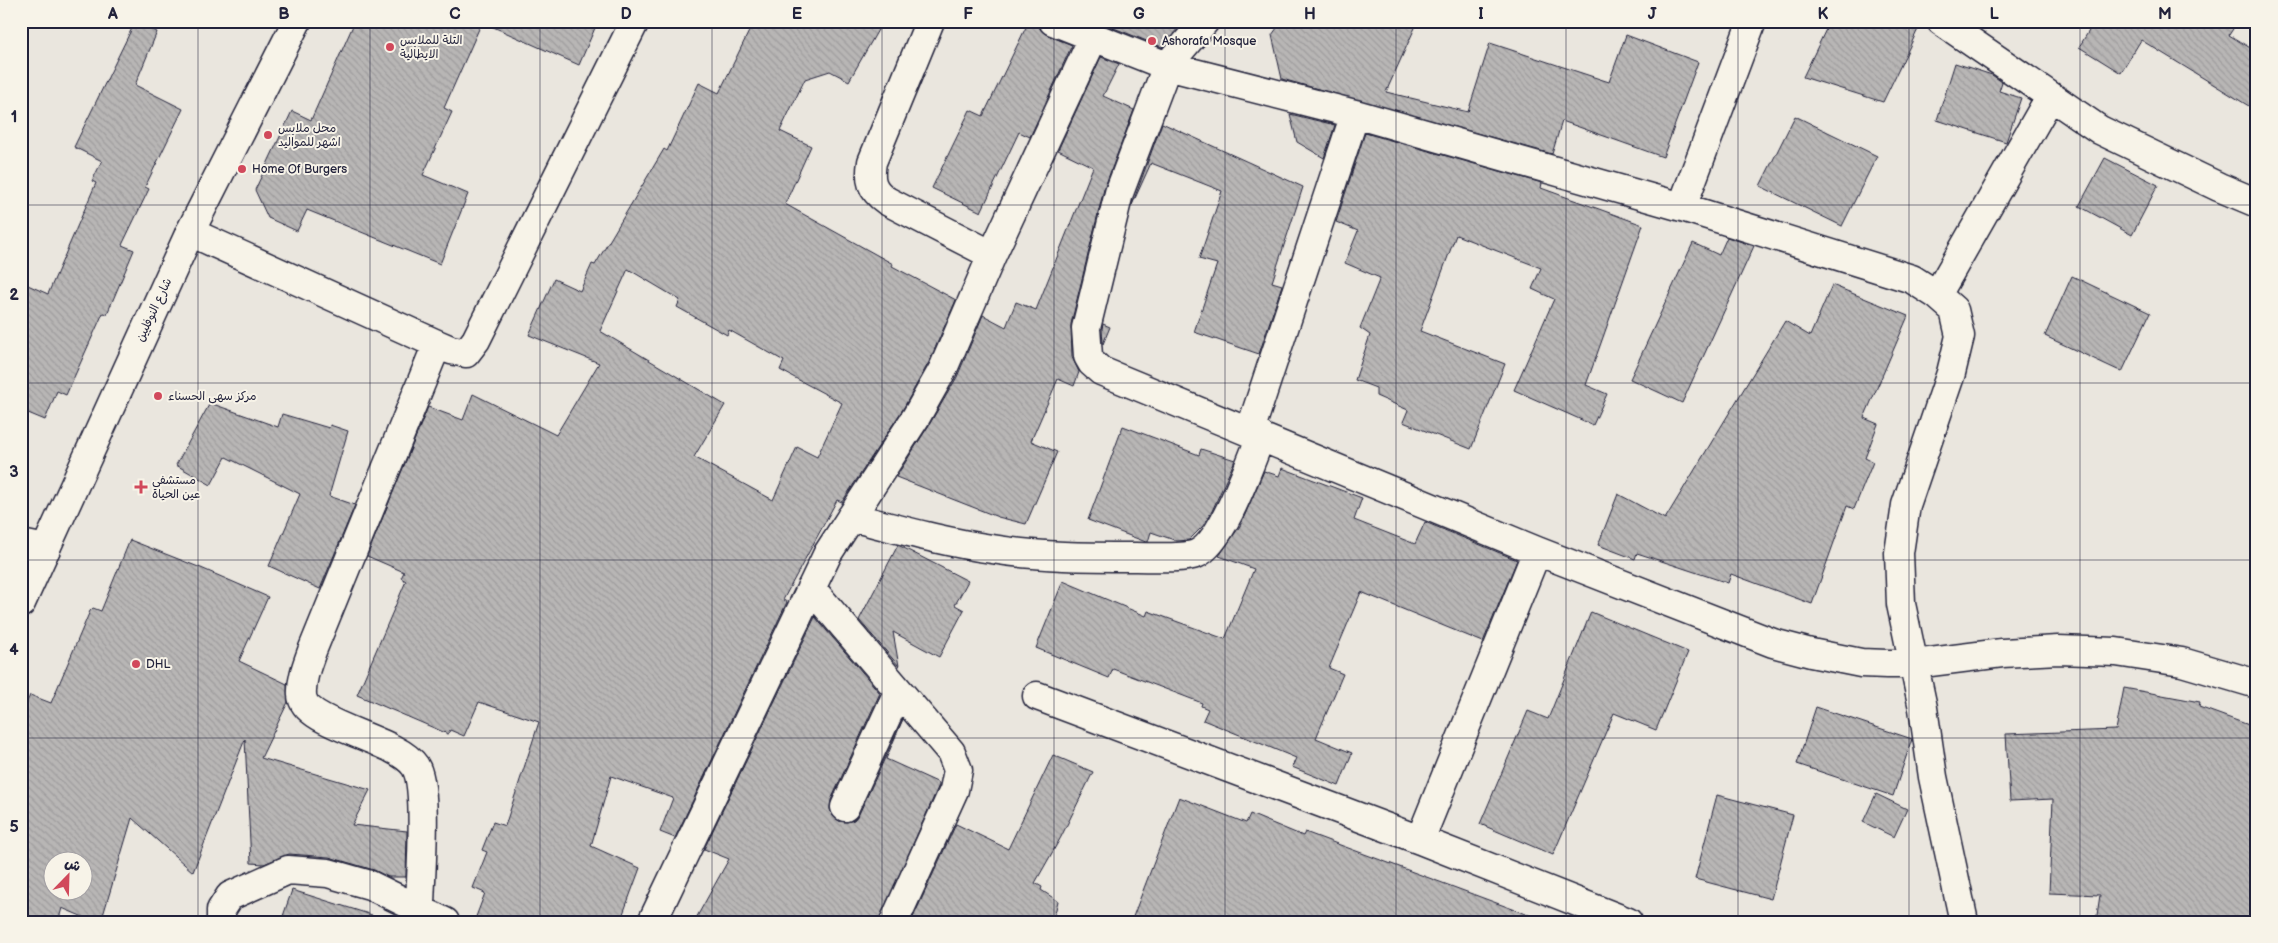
<svg xmlns="http://www.w3.org/2000/svg" width="2278" height="943" font-family="'Balsamiq Sans','Playpen Sans Arabic',sans-serif">
<style>
.building{fill:url(#building-back-hatch);stroke:#22223b;fill-rule:evenodd}
.lines{fill:none;stroke-linecap:round;stroke-linejoin:round}
.minor-casing{stroke:#22223b;stroke-width:31}
.primary-casing{stroke:#22223b;stroke-width:31}
.minor{stroke:#f7f3e8;stroke-width:28}
.primary{stroke:#f7f3e8;stroke-width:28}
.grid{fill:none;stroke:#22223b;stroke-width:1;stroke-opacity:0.55}
.poi-dot{fill:#d1495b;stroke:#f7f3e8;stroke-width:2}
.labels{text-anchor:middle;dominant-baseline:central;stroke-width:4;stroke-linejoin:round;paint-order:stroke}
.poi-label{font-size:12px;fill:#22223b;stroke:#f7f3e8;text-anchor:start}
.street-label{font-size:12px;fill:#22223b;stroke:#f7f3e8}
.neatline{fill:none;stroke:#22223b;stroke-width:2}
.grid-label{font-size:16px;text-anchor:middle;font-weight:bold;fill:#22223b}
</style>
<defs>
<pattern id="building-back-hatch" width="6" height="6" patternUnits="userSpaceOnUse" patternTransform="scale(1.25)"><rect width="6" height="6" fill="#b8b6b5"/><path d="M-1 5l2 2M0 0l6 6M5-1l2 2" fill="none" stroke="#9e9c9d"/></pattern>
</defs>
<rect width="100%" height="100%" fill="#eae6de"/>
<filter id="ink" filterUnits="userSpaceOnUse"><feTurbulence type="fractalNoise" baseFrequency=".02" numOctaves="2"/><feDisplacementMap in="SourceGraphic" scale="10" xChannelSelector="R" yChannelSelector="G"/><feConvolveMatrix kernelMatrix="1 2 1 2 8 2 1 2 1" color-interpolation-filters="sRGB"/></filter>
<g filter="url(#ink)">
<path class="building" d="M 355,21 L 598,21 L 579,65 L 482,22 L 444,108 L 452,112 L 423,175 L 468,194 L 440,264 L 307,210 L 297,231 L 268,218 L 255,190 L 292,111 L 311,120 Z
M 754,21 L 883,21 L 849,81 L 830,71 L 805,79 L 780,131 L 811,146 L 785,204 L 893,264 L 892,266 L 956,300 L 929,362 L 903,409 L 842,502 L 837,500 L 783,600 L 787,602 L 675,838 L 660,832 L 673,798 L 611,776 L 591,846 L 640,868 L 620,922 L 474,922 L 485,893 L 473,888 L 487,852 L 482,850 L 493,822 L 505,826 L 539,722 L 479,702 L 464,736 L 450,730 L 448,734 L 357,695 L 406,581 L 401,578 L 404,572 L 367,556 L 428,407 L 463,420 L 473,394 L 556,435 L 599,363 L 529,335 L 554,279 L 580,291 L 592,264 L 595,265 L 664,149 L 667,151 L 699,83 L 719,93 ZM 628,269 L 680,300 L 677,307 L 727,335 L 729,330 L 784,361 L 780,370 L 842,403 L 817,457 L 797,447 L 773,500 L 694,457 L 725,405 L 600,331 Z
M 1029,21 L 1038,21 L 1041,30 L 1047,35 L 1072,45 L 1030,137 L 1019,132 L 981,212 L 932,188 L 970,110 L 983,116 Z
M 1096,21 L 1184,21 L 1162,47 Z
M 1282,21 L 1418,21 L 1386,92 L 1468,112 L 1490,43 L 1609,82 L 1626,35 L 1698,62 L 1663,157 L 1562,121 L 1552,154 L 1282,79 L 1272,35 Z
M 1830,21 L 1922,21 L 1883,102 L 1803,77 Z
M 2095,21 L 2238,21 L 2229,35 L 2257,52 L 2257,111 L 2141,40 L 2121,73 L 2079,47 Z
M 135,22 L 157,32 L 135,85 L 183,109 L 145,187 L 149,189 L 122,245 L 134,250 L 107,314 L 103,313 L 66,395 L 57,391 L 45,420 L 21,410 L 21,282 L 48,294 L 96,183 L 92,181 L 102,161 L 74,147 Z
M 1101,57 L 1119,64 L 1103,96 L 1134,110 L 1104,189 L 1071,324 L 1072,357 L 1079,372 L 1074,386 L 1058,379 L 1031,441 L 1057,452 L 1026,524 L 998,517 L 896,477 L 929,425 L 957,377 L 983,315 L 1006,327 L 1016,302 L 1036,310 L 1093,167 L 1058,150 Z
M 1955,63 L 1992,75 L 2002,82 L 1999,91 L 2021,98 L 2006,142 L 1937,120 Z
M 1290,114 L 1335,125 L 1324,158 L 1297,142 Z
M 1795,116 L 1877,156 L 1842,226 L 1760,186 Z
M 1162,123 L 1303,187 L 1272,282 L 1282,285 L 1259,354 L 1194,332 L 1217,264 L 1199,259 L 1222,191 L 1151,163 L 1132,205 Z
M 1365,133 L 1542,183 L 1541,188 L 1643,225 L 1586,385 L 1607,394 L 1593,425 L 1514,390 L 1554,299 L 1532,289 L 1541,268 L 1456,235 L 1420,331 L 1505,364 L 1471,449 L 1403,422 L 1408,410 L 1376,396 L 1376,388 L 1355,380 L 1370,335 L 1360,328 L 1380,278 L 1345,263 L 1358,231 L 1336,222 Z
M 2105,158 L 2158,185 L 2132,235 L 2079,206 Z
M 1727,237 L 1754,246 L 1682,403 L 1630,379 L 1693,243 L 1719,255 Z
M 2072,276 L 2150,313 L 2122,372 L 2045,336 Z
M 1832,285 L 1908,316 L 1864,418 L 1878,424 L 1865,458 L 1873,462 L 1854,509 L 1847,506 L 1812,604 L 1731,574 L 1728,583 L 1637,553 L 1635,559 L 1598,545 L 1618,494 L 1665,519 L 1785,321 L 1810,336 Z
M 1103,324 L 1110,327 L 1103,344 L 1102,329 Z
M 210,403 L 278,427 L 282,414 L 329,428 L 330,425 L 348,431 L 329,496 L 355,505 L 320,589 L 269,566 L 300,494 L 226,457 L 211,485 L 176,465 Z
M 1123,426 L 1199,455 L 1201,449 L 1235,460 L 1212,511 L 1203,526 L 1189,540 L 1177,541 L 1151,532 L 1148,542 L 1146,542 L 1088,520 Z
M 1282,468 L 1362,498 L 1354,520 L 1415,544 L 1425,522 L 1517,560 L 1483,642 L 1361,592 L 1329,668 L 1343,674 L 1316,738 L 1352,753 L 1339,786 L 1292,767 L 1296,758 L 1203,720 L 1208,709 L 1201,706 L 1202,703 L 1113,669 L 1109,678 L 1036,648 L 1063,581 L 1146,616 L 1148,611 L 1225,639 L 1254,569 L 1219,556 L 1240,526 L 1264,471 L 1279,476 Z
M 130,540 L 201,568 L 268,597 L 239,661 L 287,684 L 288,702 L 261,758 L 370,790 L 352,825 L 407,831 L 406,877 L 388,877 L 374,870 L 329,857 L 289,854 L 264,864 L 251,863 L 245,739 L 193,872 L 132,818 L 101,922 L 95,922 L 62,908 L 58,922 L 21,922 L 21,764 L 28,746 L 21,744 L 21,716 L 30,695 L 51,703 L 90,611 L 93,608 L 101,611 ZM 52,860 L 82,860 L 82,890 L 52,890 Z
M 898,545 L 968,581 L 955,605 L 964,610 L 939,657 L 893,632 L 899,666 L 859,620 Z
M 1591,612 L 1688,652 L 1656,730 L 1614,713 L 1553,855 L 1480,824 L 1528,711 L 1548,719 Z
M 815,617 L 880,693 L 831,800 L 830,809 L 833,816 L 839,821 L 847,822 L 854,820 L 859,814 L 903,719 L 886,759 L 939,783 L 939,785 L 879,922 L 694,922 L 729,859 L 704,849 Z
M 2124,688 L 2200,702 L 2199,707 L 2257,728 L 2257,922 L 2096,922 L 2100,895 L 2049,893 L 2053,799 L 2010,801 L 2006,734 L 2116,730 Z
M 1816,707 L 1912,739 L 1893,796 L 1797,764 Z
M 1053,755 L 1093,772 L 1061,837 L 1035,883 L 1042,887 L 1041,890 L 1058,901 L 1053,922 L 911,922 L 956,824 L 1008,849 Z
M 1876,794 L 1907,809 L 1894,837 L 1863,822 Z
M 1717,795 L 1793,815 L 1771,899 L 1695,879 Z
M 1179,797 L 1246,823 L 1250,814 L 1303,836 L 1305,832 L 1537,918 L 1537,922 L 1131,922 Z
M 292,890 L 372,915 L 371,922 L 281,922 Z"/>
<g class="lines">
<g class="minor-casing">
<path id="minor" d="M 930,21 L 872,162 C 869,180 871,190 887,201 L 992,255
M 1053,21 L 1167,66 L 1355,114 L 1682,207 L 1912,279 L 1937,295 L 1954,310 L 1960,336 L 1951,373 L 1906,505 L 1899,553 L 1901,604 L 1923,708 L 1933,777 L 1964,922
M 1205,21 L 1167,66 L 1119,193 L 1086,328 L 1088,356 L 1092,363 L 1101,371 L 1537,551 L 1773,643 L 1811,653 L 1861,663 L 1887,664 L 1914,664 L 2002,653 L 2058,650 L 2116,652 L 2182,662 L 2257,684
M 1941,21 L 2100,130 L 2219,187 L 2257,203
M 1682,207 L 1752,21
M 190,232 L 437,344 L 451,350 L 466,353 L 476,340 L 635,21
M 1937,295 L 2050,97
M 1250,431 L 1355,114
M 851,517 C 898,529 944,542 992,549 C 1039,557 1088,557 1136,557 C 1150,557 1183,559 1196,554 C 1223,543 1250,463 1261,436
M 21,544 L 46,549
M 811,588 L 951,752 L 958,770 L 954,790 L 894,922
M 1037,696 L 1420,840 L 1628,922
M 845,807 L 898,692
M 1420,840 L 1537,551
M 221,922 L 221,910 L 230,896 L 288,870 L 328,873 L 370,885 L 445,922
M 417,922 L 420,909 C 420,879 429,787 415,766 C 396,738 303,725 302,695 C 301,680 307,665 312,651 L 437,344
M 652,922 L 828,553 L 916,417 L 943,369 L 992,255 L 1093,38"/>
</g>
<g class="primary-casing">
<path id="primary" d="M 21,603 L 190,232 L 297,21"/>
</g>
<use href="#minor" class="minor"/>
<use href="#primary" class="primary"/>
</g>
</g>
<path class="grid" d="M 198,21 L 198,922M 370,21 L 370,922M 540,21 L 540,922M 712,21 L 712,922M 882,21 L 882,922M 1054,21 L 1054,922M 1225,21 L 1225,922M 1396,21 L 1396,922M 1566,21 L 1566,922M 1738,21 L 1738,922M 1909,21 L 1909,922M 2080,21 L 2080,922M 21,205 L 2257,205M 21,383 L 2257,383M 21,560 L 2257,560M 21,738 L 2257,738"/>
<g class="poi-dot">
<circle cx="1152" cy="41" r="5"/>
<circle cx="390" cy="47" r="5"/>
<circle cx="268" cy="135" r="5"/>
<circle cx="242" cy="169" r="5"/>
<circle cx="158" cy="396" r="5"/>
<path d="M138.5 479.5h5v5h5v5h-5v5h-5v-5h-5v-5h5z"/>
<circle cx="136" cy="664" r="5"/>
</g>
<g class="labels">
<g class="poi-label">
<text x="400" y="40">التلة للملابس<tspan x="400" dy="14">الايطالية</tspan></text>
<text x="1162" y="41">Ashorafa Mosque</text>
<text x="278" y="128">محل ملابس<tspan x="278" dy="14">اشهر للمواليد</tspan></text>
<text x="252" y="169">Home Of Burgers</text>
<text x="168" y="396">مركز سهى الحسناء</text>
<text x="152" y="480">مستشفى<tspan x="152" dy="14">عين الحياة</tspan></text>
<text x="146" y="664">DHL</text>
</g>
<g class="street-label">
<text transform="translate(154 310) rotate(-65)">شارع النوفليين</text>
</g>
</g>
<rect width="2278" height="943" fill="none" stroke="#f7f3e8" stroke-width="55"/>
<g transform="translate(68 876) rotate(23)"><circle r="24" fill="#f7f3e8" stroke="#a29fa3"/>
<path d="M0-4L9 19L0 12L-9 19Z" fill="#d1495b"/>
<text y="-8" font-size="14" font-weight="bold" text-anchor="middle" fill="#22223b">ش</text>
</g>
<rect x="28" y="28" width="2222" height="888" class="neatline"/>
<g class="grid-label">
<text x="113" y="19">A</text>
<text x="284" y="19">B</text>
<text x="455" y="19">C</text>
<text x="626" y="19">D</text>
<text x="797" y="19">E</text>
<text x="968" y="19">F</text>
<text x="1139" y="19">G</text>
<text x="1310" y="19">H</text>
<text x="1481" y="19">I</text>
<text x="1652" y="19">J</text>
<text x="1823" y="19">K</text>
<text x="1994" y="19">L</text>
<text x="2165" y="19">M</text>
<text x="14" y="122">1</text>
<text x="14" y="300">2</text>
<text x="14" y="477">3</text>
<text x="14" y="655">4</text>
<text x="14" y="832">5</text>
</g>
</svg>
